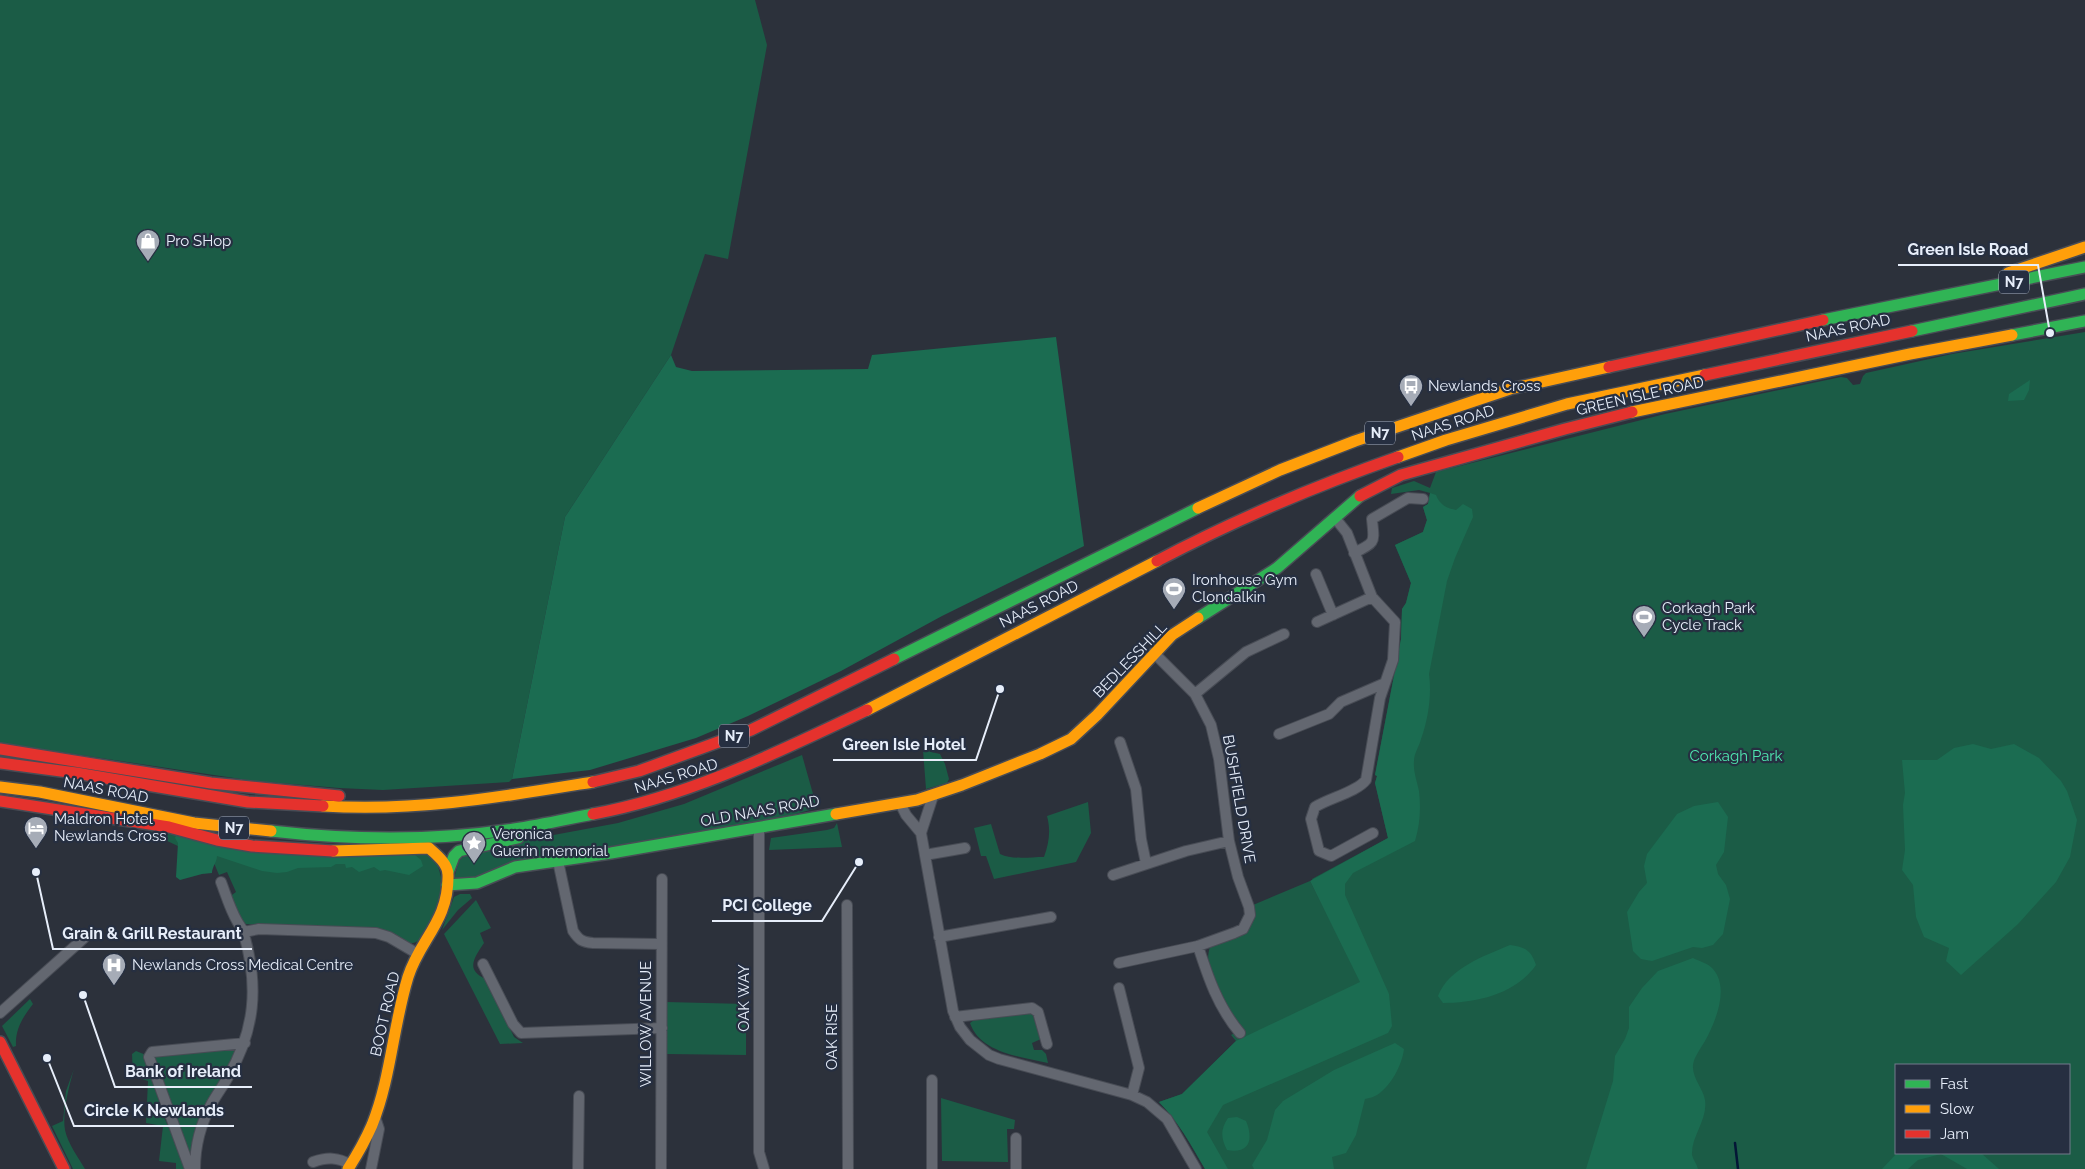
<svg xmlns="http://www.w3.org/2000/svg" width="2085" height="1169" font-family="Raleway,sans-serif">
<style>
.green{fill:#1b5c46;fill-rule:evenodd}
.forest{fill:#1b6c51}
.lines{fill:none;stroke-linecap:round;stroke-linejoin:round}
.stream{stroke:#041636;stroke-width:2.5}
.street-casing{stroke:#484c55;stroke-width:12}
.fast-casing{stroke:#484c55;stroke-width:14}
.slow-casing{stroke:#484c55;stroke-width:14}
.jam-casing{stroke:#484c55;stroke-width:14}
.street{stroke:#636770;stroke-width:10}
.fast{stroke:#30b455;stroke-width:11}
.slow{stroke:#ff9f0a;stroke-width:11}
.jam{stroke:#e5322d;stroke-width:11}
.labels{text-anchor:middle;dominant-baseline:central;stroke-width:4.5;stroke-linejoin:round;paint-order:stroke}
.shield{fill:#262f41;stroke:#adb5c2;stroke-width:1}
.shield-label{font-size:14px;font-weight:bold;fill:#e7eefa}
.poi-label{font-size:15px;fill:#e7eefa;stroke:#262f41;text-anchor:start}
.street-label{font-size:15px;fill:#e7eefa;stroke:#262f41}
.park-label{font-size:15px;fill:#4fe8b0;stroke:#262f41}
.leader{fill:none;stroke:#e7eefa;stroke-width:2}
.callout-dot{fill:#e7eefa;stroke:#262f41;stroke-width:2}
.callout-label{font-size:16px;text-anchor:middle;font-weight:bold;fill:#e7eefa;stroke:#262f41;stroke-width:4.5;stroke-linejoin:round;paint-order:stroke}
</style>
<rect width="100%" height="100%" fill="#2c313b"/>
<path class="green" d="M 0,0 L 755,0 L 767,45 L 728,259 L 705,254 L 671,355 L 565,517 L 512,779 L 509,782 L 383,790 L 339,788 L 254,781 L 0,743 Z
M 2085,332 L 2085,1169 L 1205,1169 C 1191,1145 1179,1122 1159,1102 L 1182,1094 L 1236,1041 L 1231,1035 L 1241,1029 C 1227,1008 1201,973 1210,947 L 1250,927 L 1254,919 L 1253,905 L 1310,881 L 1345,950 L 1312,879 L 1388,838 L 1375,783 L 1377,776 L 1375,775 L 1401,639 L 1402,609 L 1406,603 L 1411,583 L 1395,545 L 1423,532 L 1427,520 L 1423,507 L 1428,504 L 1430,493 L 1419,490 L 1391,494 L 1392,488 L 1414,481 L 1430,488 L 1436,472 L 1665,414 L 1841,377 L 1847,378 L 1853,385 L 1860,384 L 1863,376 L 1866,373 L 1952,354 ZM 1896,1065 L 2069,1065 L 2069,1153 L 1896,1153 Z
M 923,750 L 940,754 L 945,764 L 949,779 L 947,783 L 926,789 Z
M 802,755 L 817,808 L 792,815 L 486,876 L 452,885 L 459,861 L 468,851 L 618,823 L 684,804 Z
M 1088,802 L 1091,833 L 1076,862 L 994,879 L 986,856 L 981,856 L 974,828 L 991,824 L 1000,854 C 1013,860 1029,857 1044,857 C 1049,843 1051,831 1047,816 Z
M 837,823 L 842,847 L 769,850 L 771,838 L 827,830 L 834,828 Z
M 146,831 L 186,836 L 424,850 L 436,859 C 438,867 442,877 442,886 C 442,899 428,941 413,943 C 406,944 401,940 395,936 L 246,924 L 240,920 L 229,897 L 236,892 L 227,872 L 219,875 L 214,863 Z
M 460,894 L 470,894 L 472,898 L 458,910 L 442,930 L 454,897 Z
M 476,900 L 491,928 L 480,933 L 484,943 C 474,958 465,970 486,979 L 514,1037 L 523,1043 L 500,1044 L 444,934 Z
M 30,999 L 33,1004 C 23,1017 15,1029 16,1046 L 13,1047 L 2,1026 Z
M 666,1002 L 746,1004 L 746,1055 L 666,1054 Z
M 1025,1010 L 1031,1010 L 1041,1039 L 1032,1043 L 1034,1050 L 1042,1050 L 1046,1054 L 1048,1063 C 1022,1057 980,1053 970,1023 L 974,1020 Z
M 242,1046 L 191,1162 L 153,1062 L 156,1056 Z
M 136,1051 L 146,1055 L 162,1112 L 186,1169 L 176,1169 L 176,1163 L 159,1161 L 163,1126 L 146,1123 L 148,1081 L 133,1076 L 132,1054 Z
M 74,1069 C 69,1086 62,1113 65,1130 C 68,1144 78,1157 85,1169 L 73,1169 L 52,1126 L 63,1121 L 66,1091 Z
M 941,1098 L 1015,1120 L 1014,1129 L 1007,1129 L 1008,1162 L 942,1161 Z"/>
<path class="forest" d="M 1056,337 L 1084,546 L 942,616 L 841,671 L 748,716 L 696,738 L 590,770 L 512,779 L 565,517 L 671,355 L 676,367 L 692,371 L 868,369 L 872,355 Z
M 2030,380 L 2029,390 L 2024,400 L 2008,401 L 2009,394 Z
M 1430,493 L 1436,495 C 1440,505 1446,508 1456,510 L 1463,504 L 1472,509 L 1473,517 L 1455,558 L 1447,581 L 1429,674 C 1432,695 1428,720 1421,739 C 1419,747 1414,753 1414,761 C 1413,771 1417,781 1419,791 C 1421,808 1420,825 1415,841 L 1353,873 L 1345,884 L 1345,895 L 1389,994 L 1392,1026 L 1388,1033 L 1223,1105 L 1207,1132 L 1228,1169 L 1205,1169 C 1191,1145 1179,1122 1159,1102 L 1182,1094 L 1236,1041 L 1360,982 L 1310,881 L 1388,838 L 1375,783 L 1377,776 L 1375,775 L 1401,639 L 1402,609 L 1406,603 L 1411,583 L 1395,545 L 1423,532 L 1427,520 L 1423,507 L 1428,504 Z
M 1973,744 L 1991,749 L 2014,744 L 2039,758 L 2061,781 L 2067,791 L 2077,820 L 2070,857 L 2056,882 L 2018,924 L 1961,975 L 1946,961 L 1949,948 L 1924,937 L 1916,917 L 1913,885 L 1902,870 L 1905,850 L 1903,805 L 1905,793 L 1902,760 L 1937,760 L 1954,748 Z
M 1718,802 L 1728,817 L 1724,852 L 1716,865 L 1718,874 L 1726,885 L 1730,899 L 1723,934 L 1713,945 L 1702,948 L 1693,947 L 1652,961 L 1641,959 L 1633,951 L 1627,912 L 1639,892 L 1647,883 L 1644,866 L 1647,854 L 1677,814 L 1694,806 Z
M 176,835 L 415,855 L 421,860 L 423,866 L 409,875 L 385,870 L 380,871 L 374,867 L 359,872 L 352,867 L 346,868 L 345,864 L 336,864 L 331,867 L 298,868 L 287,872 L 277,873 L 262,871 L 217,856 C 217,862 212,867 212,873 L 202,874 L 180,880 L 176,877 L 178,843 L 175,838 Z
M 1510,945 C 1525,947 1531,950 1536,965 C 1516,994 1477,1003 1443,1003 L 1438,996 C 1449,968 1484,956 1510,945 Z
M 1693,958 C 1699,961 1709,964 1713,969 C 1730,988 1715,1023 1705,1041 C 1701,1048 1694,1057 1693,1065 C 1692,1078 1703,1088 1705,1100 C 1708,1120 1691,1136 1692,1155 C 1693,1160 1697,1164 1698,1169 L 1586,1169 L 1613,1081 L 1615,1056 L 1625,1039 L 1629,1028 L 1629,1007 L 1642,988 L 1658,971 Z
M 1395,1043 L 1404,1049 C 1402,1065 1391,1086 1377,1095 C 1374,1097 1369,1098 1365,1099 L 1356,1135 L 1346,1153 L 1332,1157 L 1334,1169 L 1254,1169 L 1252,1165 L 1267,1140 L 1275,1110 L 1283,1101 L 1334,1070 Z
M 1237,1117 L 1246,1121 C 1254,1140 1249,1154 1227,1150 C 1221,1138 1220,1130 1228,1118 Z
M 1897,1153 L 1981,1153 L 1999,1169 L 1967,1169 L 1941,1154 L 1918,1160 L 1908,1169 L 1882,1169 Z"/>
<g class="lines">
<path class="stream" d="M 1735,1143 L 1738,1169"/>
<g class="street-casing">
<path id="street" d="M 1335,518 L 1347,533 L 1372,597 L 1395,622 L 1393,660 L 1380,698 L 1366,780 C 1357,792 1329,798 1315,807 L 1311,819 L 1319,851 L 1331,856 L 1373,833
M 1354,553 C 1377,542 1374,542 1372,519 L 1408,498 L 1423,499
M 1316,574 L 1333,615
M 1317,622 L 1372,597
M 1195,694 L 1246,652 L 1284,634
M 1279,734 L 1329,714 L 1341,702 L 1385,683
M 1120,742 L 1136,789 L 1141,839 L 1146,863
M 933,796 L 921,833 L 953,1011 L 960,1027 L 970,1040 L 989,1055 L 999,1059 L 1132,1095 L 1147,1102 L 1167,1119 L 1196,1169
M 900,803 L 906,815 L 921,833
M 759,827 L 759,1152 L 764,1169
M 925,855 L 965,848
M 558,861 L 573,931 C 579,940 582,942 593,943 L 660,944
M 1113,875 L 1186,851 L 1229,841
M 847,905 L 848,1169
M 244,932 L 259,929 L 376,933 L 389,937 L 418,954
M 939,937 L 1051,917
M 1198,946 C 1208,977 1218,1007 1240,1033
M 1119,963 L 1198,946 L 1234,933 L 1243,929 L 1250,915 L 1249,907 L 1238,877 L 1229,841 L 1219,759 L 1211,725 L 1195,694 L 1154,653
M 483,964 L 513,1024 L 521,1033 L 662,1028
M 1119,988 L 1139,1068 L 1132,1095
M 0,1013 L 84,938
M 955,1017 L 1032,1008 L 1038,1012 L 1047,1044
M 932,1080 L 932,1169
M 313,1162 C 327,1157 338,1157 351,1165
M 190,1169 L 149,1057 L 152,1052 L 245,1043
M 195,1169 C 195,1146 201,1123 212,1103 C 217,1094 223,1086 228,1077 C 255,1030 259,987 244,934 C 243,929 239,925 237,921 C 230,909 226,895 221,882
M 371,1169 L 379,1129 L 375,1117
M 578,1169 L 579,1096
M 661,1169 L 662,879
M 1016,1169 L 1016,1138"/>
</g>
<g class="fast-casing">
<path id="fast" d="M 1823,320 L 2085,267
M 1912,331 L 2085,294
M 2012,335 L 2085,321
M 1198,618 L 1277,568 L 1360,496
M 894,659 L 1198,508
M 271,831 C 350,840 436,841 514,829 C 541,825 567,819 593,814
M 448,872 L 454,856 L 459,851 L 518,838
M 447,885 L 477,883 L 515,867 L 611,853 L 836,814"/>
</g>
<g class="slow-casing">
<path id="slow" d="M 2008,273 L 2085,247
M 1632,412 L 1910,354 L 2012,335
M 1398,457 L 1446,440 L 1567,404 L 1705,375
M 1198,508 L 1280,470 L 1355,441 L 1510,389 L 1609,367
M 867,710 L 1157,561
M 0,787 L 40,792 L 194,823 L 271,831
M 323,806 C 416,812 501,797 593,782
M 836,814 L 917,800 L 962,785 L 1040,754 L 1071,739 L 1097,715 L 1172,635 L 1198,618
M 333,851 L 429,848 C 437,855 448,864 448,875 C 449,921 420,939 408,977 C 393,1026 391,1078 372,1125 C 365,1141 357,1155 348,1169"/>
</g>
<g class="jam-casing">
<path id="jam" d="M 1609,367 L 1823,320
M 1705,375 L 1912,331
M 1360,496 L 1401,475 L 1565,429 L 1632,412
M 1157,561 C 1235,520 1315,486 1398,457
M 0,749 L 211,783 L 339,796
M 0,763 L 76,773 L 248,802 L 323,806
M 593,782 L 639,771 L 751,730 L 894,659
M 0,801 L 169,827 L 217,840 L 252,846 L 333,851
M 593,814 C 690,796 778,752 867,710
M 0,1042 L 64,1169"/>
</g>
<use href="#street" class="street"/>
<use href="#fast" class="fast"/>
<use href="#slow" class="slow"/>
<use href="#jam" class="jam"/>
</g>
<defs>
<g id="shop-pin" transform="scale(1.25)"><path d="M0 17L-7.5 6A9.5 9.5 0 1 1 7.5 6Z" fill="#a6acb7" stroke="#262f41"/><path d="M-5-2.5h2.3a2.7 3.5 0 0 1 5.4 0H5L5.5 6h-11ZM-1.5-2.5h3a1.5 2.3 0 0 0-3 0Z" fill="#fff"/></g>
<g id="bus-pin" transform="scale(1.25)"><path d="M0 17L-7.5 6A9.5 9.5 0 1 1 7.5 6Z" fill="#a6acb7" stroke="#262f41"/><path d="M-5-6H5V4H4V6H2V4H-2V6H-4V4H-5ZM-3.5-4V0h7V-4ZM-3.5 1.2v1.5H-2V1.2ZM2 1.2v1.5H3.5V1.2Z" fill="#fff"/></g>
<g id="stadium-pin" transform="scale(1.25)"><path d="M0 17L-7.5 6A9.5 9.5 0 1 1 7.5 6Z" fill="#a6acb7" stroke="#262f41"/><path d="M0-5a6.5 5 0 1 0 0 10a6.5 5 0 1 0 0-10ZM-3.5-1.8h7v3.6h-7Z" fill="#fff"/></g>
<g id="hotel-pin" transform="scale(1.25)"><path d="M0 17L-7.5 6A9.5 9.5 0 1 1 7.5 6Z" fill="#a6acb7" stroke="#262f41"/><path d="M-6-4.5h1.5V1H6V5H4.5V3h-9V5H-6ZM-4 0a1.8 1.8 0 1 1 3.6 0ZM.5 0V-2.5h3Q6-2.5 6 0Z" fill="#fff"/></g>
<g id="sight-pin" transform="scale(1.25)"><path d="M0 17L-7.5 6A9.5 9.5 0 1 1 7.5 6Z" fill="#a6acb7" stroke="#262f41"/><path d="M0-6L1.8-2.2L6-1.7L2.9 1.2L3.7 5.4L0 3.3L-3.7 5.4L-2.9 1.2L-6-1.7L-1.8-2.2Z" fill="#fff"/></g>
<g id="hospital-pin" transform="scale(1.25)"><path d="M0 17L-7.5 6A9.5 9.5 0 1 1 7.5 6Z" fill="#a6acb7" stroke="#262f41"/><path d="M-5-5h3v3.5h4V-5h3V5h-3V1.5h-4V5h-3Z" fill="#fff"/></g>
</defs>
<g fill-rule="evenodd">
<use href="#shop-pin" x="148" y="241"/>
<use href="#bus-pin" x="1411" y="386"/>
<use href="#stadium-pin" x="1174" y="589"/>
<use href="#stadium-pin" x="1644" y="617"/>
<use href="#hotel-pin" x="36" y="828"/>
<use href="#sight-pin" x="474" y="843"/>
<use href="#hospital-pin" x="114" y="965"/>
</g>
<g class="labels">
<g class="shield">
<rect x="1999" y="270.5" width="30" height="23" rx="4"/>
<rect x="1365" y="421.5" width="30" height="23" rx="4"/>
<rect x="719" y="724.5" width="30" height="23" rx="4"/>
<rect x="219" y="816.5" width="30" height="23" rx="4"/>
</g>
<g class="shield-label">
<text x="2014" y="282">N7</text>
<text x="1380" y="433">N7</text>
<text x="734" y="736">N7</text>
<text x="234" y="828">N7</text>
</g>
<g class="poi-label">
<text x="166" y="241">Pro SHop</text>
<text x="1428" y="386">Newlands Cross</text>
<text x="1192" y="580">Ironhouse Gym<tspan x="1192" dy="17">Clondalkin</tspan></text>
<text x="1662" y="608">Corkagh Park<tspan x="1662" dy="17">Cycle Track</tspan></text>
<text x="54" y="819">Maldron Hotel<tspan x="54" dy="17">Newlands Cross</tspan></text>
<text x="492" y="834">Veronica<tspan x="492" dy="17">Guerin memorial</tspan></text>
<text x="132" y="965">Newlands Cross Medical Centre</text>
</g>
<g class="street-label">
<text transform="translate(1848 328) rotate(-12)">NAAS ROAD</text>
<text transform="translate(1640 396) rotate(-13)">GREEN ISLE ROAD</text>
<text transform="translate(1453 423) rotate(-18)">NAAS ROAD</text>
<text transform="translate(1039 604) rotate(-27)">NAAS ROAD</text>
<text transform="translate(1130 660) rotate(-46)">BEDLESSHILL</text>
<text transform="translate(676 776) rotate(-17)">NAAS ROAD</text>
<text transform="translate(106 790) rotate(11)">NAAS ROAD</text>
<text transform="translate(1239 799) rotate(80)">BUSHFIELD DRIVE</text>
<text transform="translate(760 811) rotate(-10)">OLD NAAS ROAD</text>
<text transform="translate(744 998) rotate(-90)">OAK WAY</text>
<text transform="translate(385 1014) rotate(-77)">BOOT ROAD</text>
<text transform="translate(646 1024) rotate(-90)">WILLOW AVENUE</text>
<text transform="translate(832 1037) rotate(-90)">OAK RISE</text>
</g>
<g class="park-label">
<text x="1736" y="756">Corkagh Park</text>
</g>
</g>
<path class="leader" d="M2050 333L2038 265H1898M1000 689L976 760H833M859 862L822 921H712M36 872L53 949H252M83 995L115 1087H252M47 1058L74 1126H234"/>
<g class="callout-dot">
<circle cx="2050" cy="333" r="5"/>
<circle cx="1000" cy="689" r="5"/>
<circle cx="859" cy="862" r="5"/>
<circle cx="36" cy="872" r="5"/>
<circle cx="83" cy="995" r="5"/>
<circle cx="47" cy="1058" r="5"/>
</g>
<g class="callout-label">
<text x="1968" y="255">Green Isle Road</text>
<text x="904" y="750">Green Isle Hotel</text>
<text x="767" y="911">PCI College</text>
<text x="152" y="939">Grain &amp; Grill Restaurant</text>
<text x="183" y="1077">Bank of Ireland</text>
<text x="154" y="1116">Circle K Newlands</text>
</g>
<rect x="1895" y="1064" width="175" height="90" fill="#262f41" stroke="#737b8b"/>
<rect x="1905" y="1080" width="25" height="8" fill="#30b455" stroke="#737b8b"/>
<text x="1940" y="1089" font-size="15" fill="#e7eefa">Fast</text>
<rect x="1905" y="1105" width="25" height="8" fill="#ff9f0a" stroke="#737b8b"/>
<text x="1940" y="1114" font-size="15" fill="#e7eefa">Slow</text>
<rect x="1905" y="1130" width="25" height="8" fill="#e5322d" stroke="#737b8b"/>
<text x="1940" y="1139" font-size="15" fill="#e7eefa">Jam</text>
</svg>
